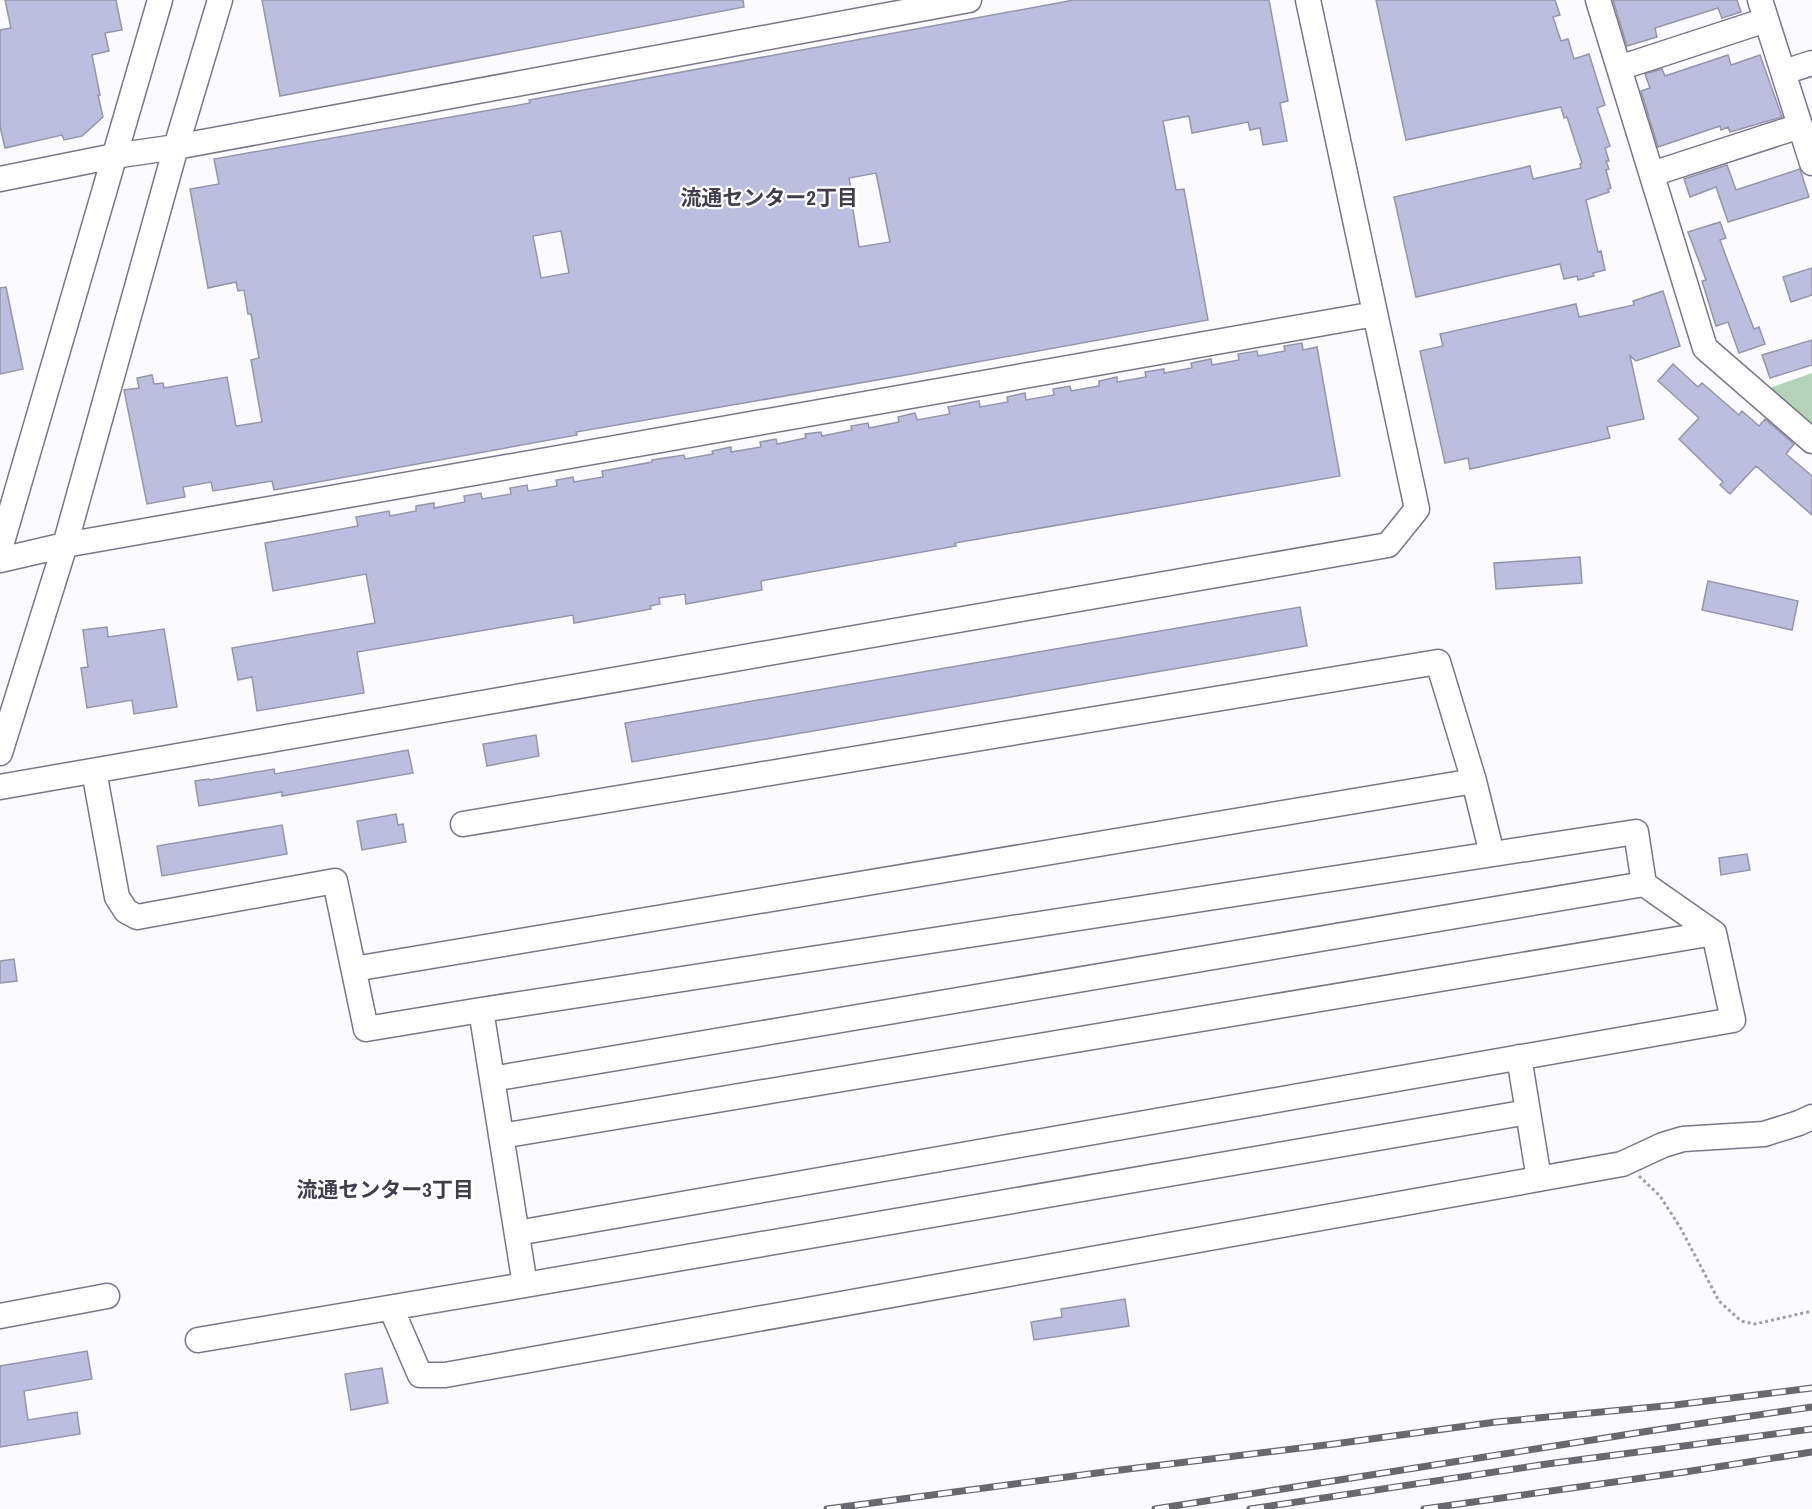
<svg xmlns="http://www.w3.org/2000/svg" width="1812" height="1509" font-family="'Archivo Narrow','Noto Sans JP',sans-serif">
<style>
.green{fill:#b4d2b8}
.building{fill:#bdbde0;stroke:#9595aa;stroke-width:1.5;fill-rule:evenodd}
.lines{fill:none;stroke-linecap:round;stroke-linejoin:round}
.minor-casing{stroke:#7a7589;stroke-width:27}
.path{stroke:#a09ea4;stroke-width:3;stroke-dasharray:3 3;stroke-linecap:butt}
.minor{stroke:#fff;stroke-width:24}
.rail-casing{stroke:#6a686f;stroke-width:7}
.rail{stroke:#fff;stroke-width:4.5;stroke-dasharray:14;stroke-linecap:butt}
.labels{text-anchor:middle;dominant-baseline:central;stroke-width:4.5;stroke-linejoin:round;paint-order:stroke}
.neighbourhood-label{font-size:21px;font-weight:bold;fill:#413c4e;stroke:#fff}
</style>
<rect width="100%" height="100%" fill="#fbfaff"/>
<path class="green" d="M 1812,373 L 1812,428 L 1767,389 Z"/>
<path class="building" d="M 5,0 L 116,0 L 122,30 L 105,33 L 109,51 L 92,55 L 100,95 L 98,95 L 103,117 L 82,136 L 64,140 L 62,135 L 5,148 L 0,126 L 0,30 L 11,28 Z
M 262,0 L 743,0 L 744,7 L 280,96 Z
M 1074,0 L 1269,0 L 1288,101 L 1280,103 L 1287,141 L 1263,145 L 1260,128 L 1250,130 L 1248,122 L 1192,133 L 1189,116 L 1163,121 L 1176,190 L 1184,189 L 1208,320 L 906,375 L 576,432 L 577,435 L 274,490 L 272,481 L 213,491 L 211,482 L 183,487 L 185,497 L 147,504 L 124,390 L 139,388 L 137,378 L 152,375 L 154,384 L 163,383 L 164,388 L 227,377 L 236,426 L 262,422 L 251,360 L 259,358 L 251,314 L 248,314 L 244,290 L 238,291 L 236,282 L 208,288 L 190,189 L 219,184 L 214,159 L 530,103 L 529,100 ZM 876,173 L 890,242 L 859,247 L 852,204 L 854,204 L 849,178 ZM 561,231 L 569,273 L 541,278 L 533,236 Z
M 1376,0 L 1555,0 L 1560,15 L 1553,17 L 1561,41 L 1568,39 L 1574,59 L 1589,54 L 1605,105 L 1597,108 L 1610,146 L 1605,148 L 1609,161 L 1606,161 L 1609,169 L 1606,170 L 1611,188 L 1608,189 L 1609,192 L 1586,200 L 1598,252 L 1601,251 L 1605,270 L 1593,273 L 1594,276 L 1578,280 L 1577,276 L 1564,279 L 1560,264 L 1416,297 L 1394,197 L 1530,166 L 1533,179 L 1581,168 L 1580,164 L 1582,163 L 1567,117 L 1564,118 L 1561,107 L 1406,140 Z
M 1613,0 L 1737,0 L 1741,12 L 1722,18 L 1718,8 L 1655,28 L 1657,37 L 1627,46 Z
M 1728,55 L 1731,65 L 1760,55 L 1782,117 L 1730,132 L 1728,127 L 1721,130 L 1720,126 L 1658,147 L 1641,91 L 1650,88 L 1645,74 L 1662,69 L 1665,76 Z
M 1727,165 L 1736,190 L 1800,169 L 1809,197 L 1728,222 L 1716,187 L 1690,197 L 1684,179 Z
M 1720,222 L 1726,238 L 1720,240 L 1728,262 L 1754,329 L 1759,327 L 1765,344 L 1739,353 L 1728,322 L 1716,326 L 1702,281 L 1706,280 L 1688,232 Z
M 1812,268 L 1812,295 L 1791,302 L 1783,277 Z
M 6,287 L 23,369 L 0,374 L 0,288 Z
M 1663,291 L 1680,346 L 1636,361 L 1630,356 L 1644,419 L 1607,427 L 1610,438 L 1470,469 L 1468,458 L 1445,463 L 1420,351 L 1443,346 L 1440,334 L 1576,304 L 1579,317 L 1634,305 L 1633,301 Z
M 1812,340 L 1812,365 L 1770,378 L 1762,355 Z
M 1302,343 L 1303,350 L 1317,347 L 1340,476 L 955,543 L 956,546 L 761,581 L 762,590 L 686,604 L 685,594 L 659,598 L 660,604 L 650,606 L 651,609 L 574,623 L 573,615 L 357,652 L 364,693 L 257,711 L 252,677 L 238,680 L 232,648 L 375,623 L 366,574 L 273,591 L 265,543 L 358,526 L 356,517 L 389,511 L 390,516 L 416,511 L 416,506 L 434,503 L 434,508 L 465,502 L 464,496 L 481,493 L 482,499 L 511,494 L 510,488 L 527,485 L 528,491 L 557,486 L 556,480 L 573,477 L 574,482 L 603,477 L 602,471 L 652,462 L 652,460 L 684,455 L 685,459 L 713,454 L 712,451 L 731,447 L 731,452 L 761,447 L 760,442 L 776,439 L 777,444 L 806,438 L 805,434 L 821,432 L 822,436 L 852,430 L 851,426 L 868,423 L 869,428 L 899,422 L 898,417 L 915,413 L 917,420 L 950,414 L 948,407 L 979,401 L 980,407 L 1008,402 L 1007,397 L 1025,393 L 1026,400 L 1054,395 L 1053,389 L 1070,386 L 1071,391 L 1099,386 L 1099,381 L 1117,377 L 1117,382 L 1146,377 L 1145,372 L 1164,369 L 1164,373 L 1192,368 L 1191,363 L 1211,359 L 1212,365 L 1239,360 L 1238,354 L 1257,351 L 1258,356 L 1285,351 L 1284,346 Z
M 1673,364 L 1698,387 L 1702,383 L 1739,415 L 1742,411 L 1759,426 L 1765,419 L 1794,444 L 1786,454 L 1812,476 L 1812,515 L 1756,466 L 1730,494 L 1720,485 L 1723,482 L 1679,439 L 1699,418 L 1658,381 Z
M 1580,557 L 1582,583 L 1496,589 L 1494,563 Z
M 1708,581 L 1798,601 L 1792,630 L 1702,610 Z
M 1300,607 L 1307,646 L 632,762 L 625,723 Z
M 107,627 L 108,637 L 164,629 L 177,707 L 134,714 L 132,700 L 87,708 L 81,668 L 88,667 L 83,630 Z
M 536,735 L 539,756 L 487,766 L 483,744 Z
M 408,750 L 413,773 L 282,796 L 282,792 L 199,806 L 195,781 L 209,779 L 210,780 L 274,769 L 275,774 Z
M 396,814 L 398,825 L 403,824 L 406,842 L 362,850 L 357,821 Z
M 282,825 L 287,854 L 162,876 L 157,846 Z
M 1747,854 L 1750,870 L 1721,875 L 1719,858 Z
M 14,959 L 17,981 L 0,983 L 0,961 Z
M 1125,1299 L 1129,1326 L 1034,1340 L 1031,1322 L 1062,1317 L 1061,1309 Z
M 87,1351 L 92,1379 L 24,1391 L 28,1420 L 77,1412 L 80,1434 L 0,1447 L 0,1366 Z
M 382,1368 L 388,1403 L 351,1410 L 345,1374 Z"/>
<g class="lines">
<g class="minor-casing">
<path id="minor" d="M 1598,0 L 1705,348 L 1812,441
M 1760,0 L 1812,163
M 1619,68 L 1766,20
M 1784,72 L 1812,63
M 1652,174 L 1800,126
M 0,179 L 114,156 L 176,147 L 969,0
M 0,549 L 160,0
M 0,560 L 65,545 L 1375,314
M 0,753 L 65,545 L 176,147 L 220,0
M 94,771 L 117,897 L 126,911 L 137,917 L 335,881 L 366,1029 L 481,1010 L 525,1285 L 198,1340
M 0,787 L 1388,545 L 1417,509 L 1308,0
M 463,824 L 1438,662 L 1474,781
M 354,969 L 1474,781 L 1492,854
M 481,1010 L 1636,832 L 1644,884
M 1519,1057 L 1539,1179
M 492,1079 L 1644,884 L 1714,933
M 501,1136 L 1714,933 L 1733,1020 L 517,1233
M 525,1285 L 1528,1112
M 391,1308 L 420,1375 L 445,1375 L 1622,1164 L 1663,1145 L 1683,1139 L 1764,1134 L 1799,1123 L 1812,1117
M 0,1316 L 107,1296"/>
</g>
<path class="path" d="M 1639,1176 L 1660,1196 L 1680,1227 L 1719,1301 L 1741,1321 L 1755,1324 L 1812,1311"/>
<use href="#minor" class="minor"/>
<g class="rail-casing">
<path id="rail" d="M 827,1509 L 1112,1471 L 1334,1444 L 1496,1422 L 1675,1405 L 1812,1388
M 1155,1509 L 1649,1431 L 1812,1407
M 1250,1509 L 1547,1464 L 1812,1429
M 1424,1509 L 1685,1472 L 1812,1452"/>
</g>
<use href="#rail" class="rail"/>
</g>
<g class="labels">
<g class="neighbourhood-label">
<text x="769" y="197">流通センター2丁目</text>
<text x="385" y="1189">流通センター3丁目</text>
</g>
</g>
</svg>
